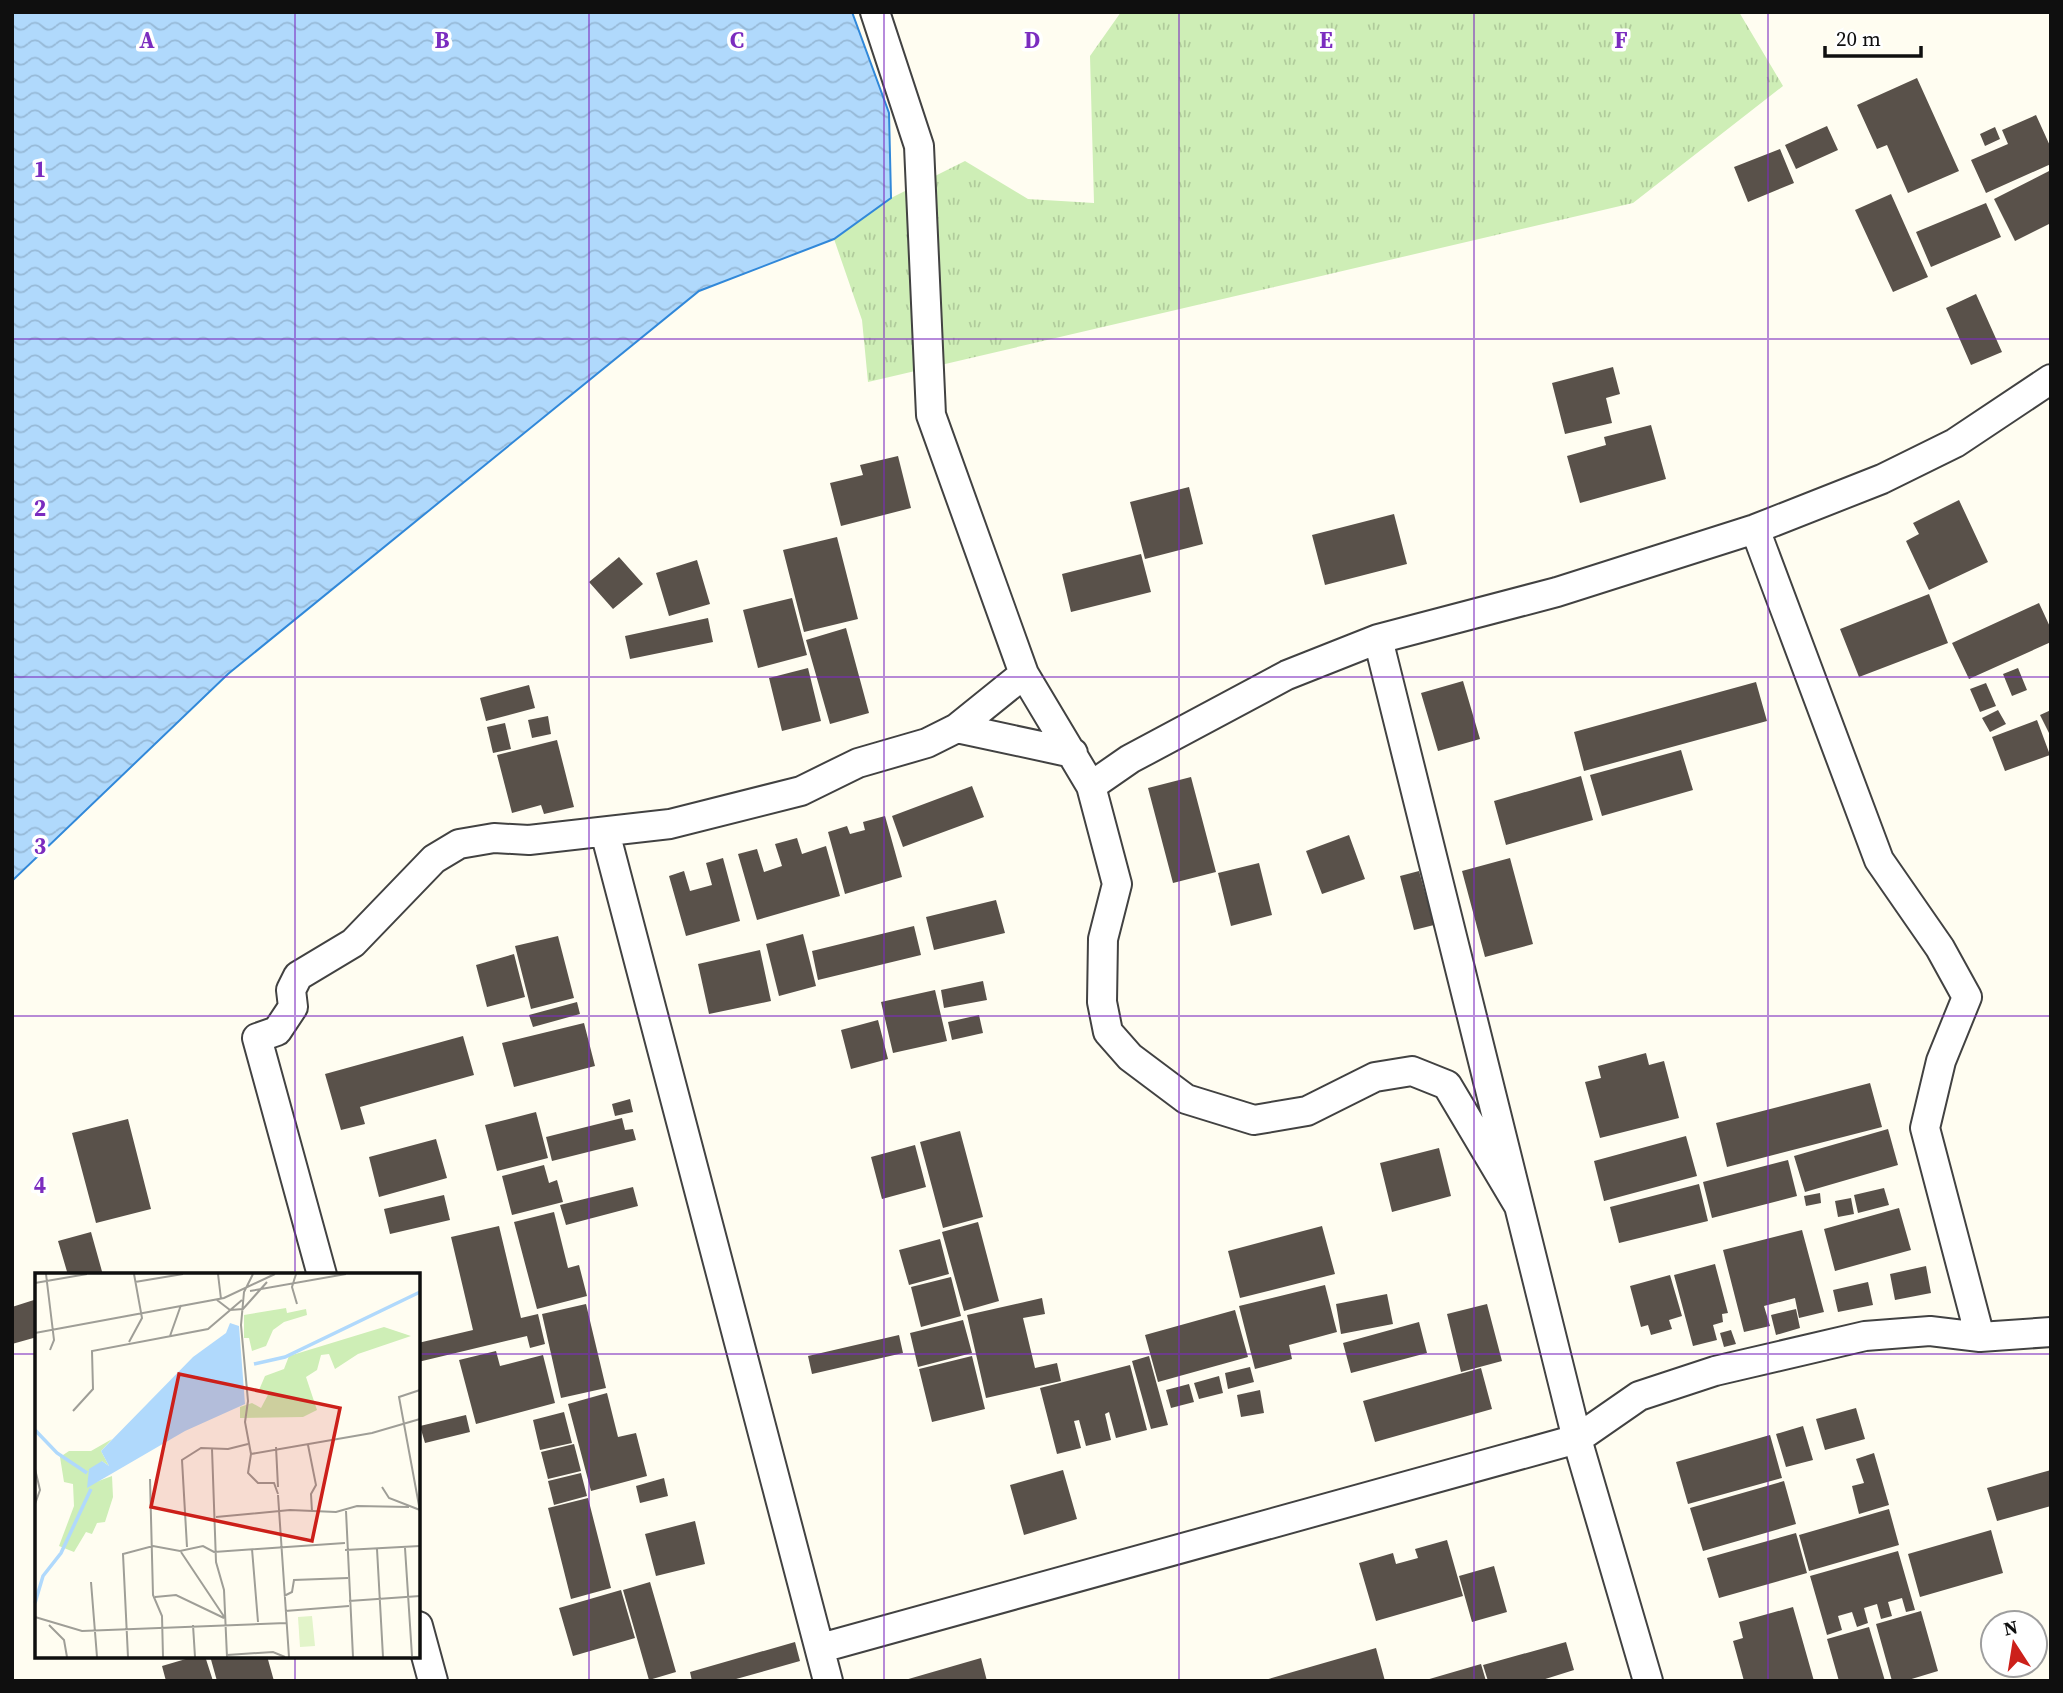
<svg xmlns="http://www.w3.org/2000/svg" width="2063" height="1693" font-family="'Source Serif 4',serif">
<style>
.grass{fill:url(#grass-tufts)}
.water{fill:url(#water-waves);stroke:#3188d9;stroke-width:2}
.building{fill:#59514a}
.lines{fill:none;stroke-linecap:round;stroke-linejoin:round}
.street-casing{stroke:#424242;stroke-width:32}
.street{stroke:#fff;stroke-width:28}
.grid{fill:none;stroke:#7b2cbf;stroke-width:2;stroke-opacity:0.55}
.inset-river{fill:none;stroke:#b0d9fc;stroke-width:3.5}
.inset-road{fill:none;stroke:#9f9e97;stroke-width:2}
.view{fill:#cc201a;fill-opacity:0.15;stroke:#cc201a;stroke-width:3.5}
.inset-edge{fill:none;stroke:#0f0f0f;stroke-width:3.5}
.grid-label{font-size:23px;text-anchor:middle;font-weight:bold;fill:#7b2cbf;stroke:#fff;stroke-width:7;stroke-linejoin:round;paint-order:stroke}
</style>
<defs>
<pattern id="grass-tufts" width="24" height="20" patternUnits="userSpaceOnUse" patternTransform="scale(1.75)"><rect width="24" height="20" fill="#ceeeb6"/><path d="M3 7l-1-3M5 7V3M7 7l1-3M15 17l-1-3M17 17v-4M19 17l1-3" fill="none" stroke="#b0cb9b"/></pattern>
<pattern id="water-waves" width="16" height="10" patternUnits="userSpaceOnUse" patternTransform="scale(1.75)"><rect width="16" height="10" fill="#b0d9fc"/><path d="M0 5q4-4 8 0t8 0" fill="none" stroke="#96b9d7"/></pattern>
</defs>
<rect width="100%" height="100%" fill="#fffdf1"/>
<path class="grass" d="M 1121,12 L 1739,12 L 1783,86 L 1633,203 L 868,382 L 862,320 L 834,239 L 891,198 L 965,161 L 1028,199 L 1094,203 L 1090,56 Z"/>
<path class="water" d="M 12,12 L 852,12 L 889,113 L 891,198 L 834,239 L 699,291 L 228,674 L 12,881 Z"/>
<path class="building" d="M 1917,78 L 1959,171 L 1908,193 L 1887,145 L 1877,149 L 1857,105 Z
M 2036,115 L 2051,148 L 2051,164 L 1986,193 L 1971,160 L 2008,144 L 2002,130 Z
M 1827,126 L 1838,150 L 1796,169 L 1785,145 Z
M 1995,127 L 2000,139 L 1985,146 L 1980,134 Z
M 1780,149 L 1794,183 L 1748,202 L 1734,167 Z
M 2051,170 L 2051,223 L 2015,241 L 1994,199 Z
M 1891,194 L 1928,277 L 1893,292 L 1855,210 Z
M 1986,203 L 2001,237 L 1931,267 L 1916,232 Z
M 1976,294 L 2002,352 L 1971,365 L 1946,308 Z
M 1613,367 L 1620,394 L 1606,398 L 1612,423 L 1565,434 L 1552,383 Z
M 1651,425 L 1666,479 L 1580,503 L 1567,456 L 1606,445 L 1604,437 Z
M 898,456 L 911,508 L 841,526 L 830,483 L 863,475 L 860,465 Z
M 1189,487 L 1203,544 L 1145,559 L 1130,502 Z
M 1959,500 L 1988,562 L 1929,590 L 1906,541 L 1919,534 L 1913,523 Z
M 1394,514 L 1407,564 L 1325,585 L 1312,535 Z
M 837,537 L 858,619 L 804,632 L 783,550 Z
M 1141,554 L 1151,592 L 1071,612 L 1062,574 Z
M 619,557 L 643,584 L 613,609 L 589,582 Z
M 697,560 L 710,604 L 669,616 L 656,573 Z
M 1929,594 L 1948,643 L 1859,677 L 1840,629 Z
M 792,598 L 807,655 L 758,668 L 743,610 Z
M 2039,603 L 2051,629 L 2051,642 L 1969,679 L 1952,643 Z
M 708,618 L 713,642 L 630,659 L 625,636 Z
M 846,628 L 869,713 L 830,724 L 806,640 Z
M 808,668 L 821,721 L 782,731 L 769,678 Z
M 2018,668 L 2027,690 L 2012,696 L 2003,674 Z
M 1463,681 L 1480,739 L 1438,751 L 1421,693 Z
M 1756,682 L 1767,721 L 1584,771 L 1574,732 Z
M 1986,683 L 1996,706 L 1980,712 L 1970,689 Z
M 529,685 L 535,708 L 486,721 L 480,698 Z
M 1998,710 L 2006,724 L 1990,732 L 1982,718 Z
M 2051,710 L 2051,737 L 2040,715 Z
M 548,716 L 551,734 L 532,738 L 528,720 Z
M 2037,720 L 2050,755 L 2005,771 L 1992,737 Z
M 505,723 L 511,749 L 493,753 L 487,727 Z
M 557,740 L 574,807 L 544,814 L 541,805 L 512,813 L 497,755 Z
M 1681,750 L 1693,790 L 1602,816 L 1590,775 Z
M 1581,776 L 1593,820 L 1506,845 L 1494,801 Z
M 1191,777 L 1216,872 L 1173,883 L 1148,788 Z
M 972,786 L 984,817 L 903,847 L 892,816 Z
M 885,816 L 902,877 L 845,894 L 828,832 L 847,826 L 850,834 L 865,830 L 863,822 Z
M 1349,835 L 1365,879 L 1322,894 L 1306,851 Z
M 797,838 L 802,854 L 826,846 L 840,896 L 757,920 L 738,854 L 757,849 L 764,872 L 782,866 L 775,844 Z
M 723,858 L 740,921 L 686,936 L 669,876 L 684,871 L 690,891 L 712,885 L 706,863 Z
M 1510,858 L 1533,944 L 1485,957 L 1462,871 Z
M 1259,863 L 1272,915 L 1231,926 L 1218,873 Z
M 1419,871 L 1434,925 L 1414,930 L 1400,876 Z
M 996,900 L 1005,933 L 934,950 L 926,917 Z
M 914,926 L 921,955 L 818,980 L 812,951 Z
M 803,934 L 816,986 L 779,996 L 766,944 Z
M 558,936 L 574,998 L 531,1009 L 515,946 Z
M 760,950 L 771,1001 L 709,1014 L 698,964 Z
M 514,954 L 525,997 L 487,1007 L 476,965 Z
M 983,981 L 987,1000 L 944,1008 L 941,990 Z
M 935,990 L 947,1041 L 893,1053 L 881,1002 Z
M 577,1002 L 580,1014 L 533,1027 L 529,1015 Z
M 979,1015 L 983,1033 L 952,1040 L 948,1022 Z
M 878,1020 L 888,1059 L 851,1069 L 841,1030 Z
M 584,1023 L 595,1066 L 514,1087 L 502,1043 Z
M 463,1036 L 474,1075 L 360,1107 L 365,1124 L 341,1130 L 325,1074 Z
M 1646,1053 L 1649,1065 L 1664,1061 L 1679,1118 L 1600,1138 L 1585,1082 L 1601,1078 L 1598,1066 Z
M 1870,1083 L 1882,1127 L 1727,1167 L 1716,1123 Z
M 630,1099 L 633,1112 L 615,1116 L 612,1104 Z
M 536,1112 L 548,1158 L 497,1171 L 485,1125 Z
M 622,1118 L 625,1130 L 633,1129 L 636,1140 L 552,1161 L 546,1137 Z
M 128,1119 L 151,1209 L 96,1223 L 72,1133 Z
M 1888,1129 L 1898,1165 L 1805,1192 L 1794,1156 Z
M 960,1131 L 983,1217 L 943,1228 L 920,1142 Z
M 1686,1136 L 1697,1176 L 1604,1201 L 1594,1161 Z
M 436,1139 L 447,1178 L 379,1197 L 369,1157 Z
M 915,1145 L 926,1187 L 882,1199 L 871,1157 Z
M 1439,1148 L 1451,1196 L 1392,1212 L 1380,1163 Z
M 1788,1160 L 1797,1196 L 1712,1218 L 1703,1182 Z
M 544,1165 L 549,1183 L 557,1180 L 563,1202 L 512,1215 L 502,1176 Z
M 1699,1184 L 1708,1221 L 1619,1243 L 1610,1207 Z
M 633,1187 L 638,1206 L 566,1225 L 560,1205 Z
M 1884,1188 L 1889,1205 L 1858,1213 L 1854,1195 Z
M 1820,1193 L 1821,1203 L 1806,1206 L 1804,1196 Z
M 444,1195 L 450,1220 L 390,1234 L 384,1209 Z
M 1851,1198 L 1854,1214 L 1838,1217 L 1835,1201 Z
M 1899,1208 L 1911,1250 L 1835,1271 L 1824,1229 Z
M 554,1212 L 568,1268 L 579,1265 L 587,1296 L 537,1309 L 514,1222 Z
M 978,1222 L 999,1301 L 964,1311 L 942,1232 Z
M 499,1226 L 521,1318 L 538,1314 L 545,1344 L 530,1348 L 527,1336 L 418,1362 L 418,1343 L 473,1330 L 451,1237 Z
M 1322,1226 L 1335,1274 L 1240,1298 L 1228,1251 Z
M 1802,1230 L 1824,1312 L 1799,1318 L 1795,1298 L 1764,1306 L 1770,1326 L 1744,1332 L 1723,1250 Z
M 91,1232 L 103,1275 L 68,1275 L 58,1241 Z
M 940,1239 L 949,1274 L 909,1285 L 899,1250 Z
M 1715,1264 L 1728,1313 L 1722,1314 L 1723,1322 L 1713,1325 L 1717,1340 L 1693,1346 L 1674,1275 Z
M 1926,1266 L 1931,1293 L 1895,1300 L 1890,1274 Z
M 1670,1275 L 1682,1316 L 1669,1320 L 1672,1329 L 1651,1335 L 1648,1325 L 1641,1327 L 1630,1286 Z
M 951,1277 L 961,1316 L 921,1327 L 911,1287 Z
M 1868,1282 L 1873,1305 L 1838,1312 L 1833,1290 Z
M 1325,1285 L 1337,1332 L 1289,1345 L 1292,1359 L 1255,1369 L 1239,1306 Z
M 1387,1294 L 1393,1324 L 1341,1334 L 1336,1304 Z
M 1042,1298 L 1045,1314 L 1023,1318 L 1035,1368 L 1057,1363 L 1061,1381 L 986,1398 L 967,1315 Z
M 37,1299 L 37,1337 L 12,1344 L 12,1307 Z
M 586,1304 L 606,1388 L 561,1398 L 542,1314 Z
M 1487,1304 L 1502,1361 L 1461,1372 L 1447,1314 Z
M 1796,1309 L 1800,1328 L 1776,1335 L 1771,1315 Z
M 1235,1310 L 1248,1357 L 1158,1382 L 1145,1335 Z
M 963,1320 L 972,1353 L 918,1367 L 910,1333 Z
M 1419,1322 L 1427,1353 L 1351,1373 L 1343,1343 Z
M 1731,1330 L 1736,1344 L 1724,1347 L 1720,1333 Z
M 899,1335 L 903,1353 L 812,1374 L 808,1356 Z
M 496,1351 L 500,1366 L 543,1355 L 555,1403 L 476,1424 L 459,1360 Z
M 972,1356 L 985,1409 L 932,1422 L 919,1369 Z
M 1149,1356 L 1168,1425 L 1151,1429 L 1132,1361 Z
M 1130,1365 L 1147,1430 L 1116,1438 L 1109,1412 L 1105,1414 L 1111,1440 L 1086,1446 L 1079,1420 L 1074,1421 L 1081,1448 L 1057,1454 L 1040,1388 Z
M 1250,1367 L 1254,1382 L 1228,1389 L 1225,1373 Z
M 1481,1368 L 1492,1409 L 1375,1442 L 1363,1401 Z
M 1219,1376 L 1223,1393 L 1199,1399 L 1194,1383 Z
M 1189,1384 L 1194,1402 L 1171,1408 L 1166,1390 Z
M 1260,1390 L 1264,1413 L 1241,1417 L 1237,1395 Z
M 607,1393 L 618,1437 L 636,1433 L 647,1476 L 591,1491 L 568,1404 Z
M 1856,1408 L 1865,1439 L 1825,1450 L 1816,1419 Z
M 564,1412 L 572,1443 L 540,1450 L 533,1420 Z
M 466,1415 L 470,1432 L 425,1443 L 420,1426 Z
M 1803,1426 L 1813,1460 L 1786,1467 L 1776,1434 Z
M 1770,1435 L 1782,1478 L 1688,1504 L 1676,1462 Z
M 574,1444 L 581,1471 L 548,1479 L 541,1452 Z
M 1874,1453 L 1889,1505 L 1859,1514 L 1852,1486 L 1864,1483 L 1856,1459 Z
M 1063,1470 L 1077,1519 L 1024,1535 L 1010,1485 Z
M 2051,1470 L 2051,1506 L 1997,1521 L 1987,1488 Z
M 581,1473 L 587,1496 L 554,1505 L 548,1481 Z
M 664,1478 L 668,1496 L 640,1503 L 636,1486 Z
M 1784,1481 L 1796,1524 L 1703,1551 L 1690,1508 Z
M 588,1498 L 611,1588 L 571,1599 L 548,1508 Z
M 1889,1509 L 1899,1545 L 1809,1571 L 1799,1535 Z
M 695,1521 L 705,1564 L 656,1576 L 645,1534 Z
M 1991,1530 L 2003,1573 L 1920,1597 L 1908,1554 Z
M 1796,1533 L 1807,1573 L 1719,1598 L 1707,1558 Z
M 1447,1540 L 1463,1596 L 1376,1621 L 1359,1563 L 1393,1553 L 1396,1564 L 1418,1558 L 1415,1549 Z
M 1898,1551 L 1915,1610 L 1906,1612 L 1902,1598 L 1888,1602 L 1892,1616 L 1881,1619 L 1877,1604 L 1864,1608 L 1868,1623 L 1857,1627 L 1852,1612 L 1838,1616 L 1842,1630 L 1827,1635 L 1810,1576 Z
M 1494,1566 L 1507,1612 L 1472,1622 L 1459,1576 Z
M 650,1582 L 676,1672 L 649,1680 L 623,1590 Z
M 621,1590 L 635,1638 L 573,1656 L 559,1608 Z
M 1793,1607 L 1814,1681 L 1744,1681 L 1733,1641 L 1743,1638 L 1739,1622 Z
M 1921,1611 L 1938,1671 L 1905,1681 L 1892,1681 L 1876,1624 Z
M 1869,1627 L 1885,1681 L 1839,1681 L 1827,1639 Z
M 795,1642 L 800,1661 L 729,1681 L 692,1681 L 690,1672 Z
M 1566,1642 L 1574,1670 L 1539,1681 L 1488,1681 L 1483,1665 Z
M 1376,1648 L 1385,1681 L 1266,1681 L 1265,1680 Z
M 196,1656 L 205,1656 L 213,1681 L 166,1681 L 162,1666 Z
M 210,1656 L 267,1656 L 274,1681 L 217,1681 Z
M 981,1658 L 987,1681 L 905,1681 L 905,1680 Z
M 1481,1664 L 1486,1681 L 1426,1681 L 1426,1680 Z"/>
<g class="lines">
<g class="street-casing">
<path id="street" d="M 875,12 L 919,146 L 931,415 L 1024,674 L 1091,786 L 1117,884 L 1103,939 L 1102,1002 L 1108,1032 L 1130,1057 L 1186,1099 L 1254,1120 L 1307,1111 L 1375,1077 L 1412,1071 L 1447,1085 L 1519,1206
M 1755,529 L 1879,860 L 1940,948 L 1967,997 L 1941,1061 L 1925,1128 L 1980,1337
M 1378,639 L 1577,1439 L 1648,1681
M 957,728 L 1073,753
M 1091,786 L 1130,759 L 1287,675 L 1378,639 L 1557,592 L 1755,529 L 1882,479 L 1955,443 L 2051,379
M 605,832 L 828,1681
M 322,1275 L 257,1038 L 277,1031 L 293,1007 L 291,990 L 298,976 L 353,943 L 434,859 L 459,844 L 494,838 L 529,840 L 670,824 L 801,791 L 858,763 L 927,743 L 957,728 L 1024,674
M 418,1626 L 433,1681
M 821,1648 L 1577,1439 L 1639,1396 L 1715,1371 L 1865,1336 L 1930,1331 L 1980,1337 L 2051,1332"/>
</g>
<use href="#street" class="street"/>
</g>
<path class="grid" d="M 295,12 L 295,1275M 589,12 L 589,1681M 884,12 L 884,1681M 1179,12 L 1179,1681M 1474,12 L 1474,1681M 1768,12 L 1768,1681M 12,339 L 2051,339M 12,677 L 2051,677M 12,1016 L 2051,1016M 12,1354 L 37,1354M 418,1354 L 2051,1354M 295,1656 L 295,1681"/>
<g transform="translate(35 1273)">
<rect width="385" height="385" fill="#fffdf1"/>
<path d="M 251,35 L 252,40 L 271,36 L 272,42 L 249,49 L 238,57 L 231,73 L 217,78 L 214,65 L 209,65 L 209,42 ZM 349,54 L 376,63 L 323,81 L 300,96 L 294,81 L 286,82 L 282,97 L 271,104 L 282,137 L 268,144 L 205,145 L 205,134 L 217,130 L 226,135 L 235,118 L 224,117 L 230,103 L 249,96 L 254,83 Z" fill="#ceeeb6"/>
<path d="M 77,166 L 66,178 L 74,193 L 67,188 L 61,209 L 77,203 L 78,224 L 70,249 L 62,250 L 57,261 L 51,259 L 39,279 L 24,273 L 39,233 L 38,211 L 29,209 L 25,184 L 34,178 L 56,178 Z" fill="#ceeeb6"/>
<path d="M 277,343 L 280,373 L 265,374 L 263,344 Z" fill="#e2f4c9"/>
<path d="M 195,50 L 204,53 L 210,131 L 150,158 L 52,215 L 54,196 L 67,188 L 74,193 L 66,178 L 158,84 L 191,60 Z" fill="#b0d9fc"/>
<path class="inset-river" d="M 219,91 L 250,84 L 385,19M 0,157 L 22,180 L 52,200M 0,330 L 8,303 L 26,280 L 56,216"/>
<path class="inset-road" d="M 11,1 L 19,67 L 15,77M 183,1 L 186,26M 218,1 L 209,19 L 206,52 L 213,128 L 210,149 L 216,181 L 213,200 L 223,210 L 239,210 L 243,221M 261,1 L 257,14 L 262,31M 100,9 L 148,1M 0,10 L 52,1M 215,18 L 311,1M 182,27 L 195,37 L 208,36 L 232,9M 0,60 L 189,25 L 240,1M 135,63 L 146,32M 94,69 L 107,45 L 99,1M 385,117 L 364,124 L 385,238M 38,138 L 58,116 L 57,78 L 173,56 L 207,27M 273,172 L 281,212 L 276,221 L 277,239M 241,174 L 243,214M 177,176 L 181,289 L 189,317 L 192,384M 216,181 L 337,160 L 385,146M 0,196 L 5,217 L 0,231M 115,206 L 118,322 L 127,343 L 128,384M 347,214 L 354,225 L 385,237M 243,222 L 254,384M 311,238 L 318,384M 181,244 L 255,237 L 301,239 L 322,233 L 374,234M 152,274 L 147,187 L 166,175 L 193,176 L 213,171M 370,275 L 377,383M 217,276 L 223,349M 342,276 L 348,384M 310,277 L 385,273M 146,279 L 190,345M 56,309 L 62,384M 249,323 L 257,319 L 259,307 L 313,305M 120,324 L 141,322 L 189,345M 314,328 L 385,323M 250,338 L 314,333M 0,344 L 47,358 L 251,350M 14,352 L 29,367 L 32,384M 158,352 L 160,384M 192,382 L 238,379 L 250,384M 93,384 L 88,281 L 118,273 L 145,278 L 168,273 L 179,279 L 310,270"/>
<path class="view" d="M 144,101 L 305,135 L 277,268 L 116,234 Z"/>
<rect width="385" height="385" class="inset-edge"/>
</g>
<g class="grid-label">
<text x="147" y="48">A</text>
<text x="442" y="48">B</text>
<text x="737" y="48">C</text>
<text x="1032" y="48">D</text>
<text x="1326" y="48">E</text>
<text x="1621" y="48">F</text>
<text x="40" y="177">1</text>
<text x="40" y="516">2</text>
<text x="40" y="854">3</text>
<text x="40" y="1193">4</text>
</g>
<rect width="2063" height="1693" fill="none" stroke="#0f0f0f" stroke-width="28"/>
<g transform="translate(2014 1644) rotate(348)"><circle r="33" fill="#ffffff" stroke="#9f9f9f" stroke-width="2"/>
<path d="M0-5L12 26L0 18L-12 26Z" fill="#cc201a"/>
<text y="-10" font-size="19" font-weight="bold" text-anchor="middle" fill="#0f0f0f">N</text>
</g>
<path d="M1825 46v10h96v-10" fill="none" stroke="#0f0f0f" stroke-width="3.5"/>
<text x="1836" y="46" font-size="21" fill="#0f0f0f" stroke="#ffffff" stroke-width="5" paint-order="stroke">20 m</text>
</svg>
